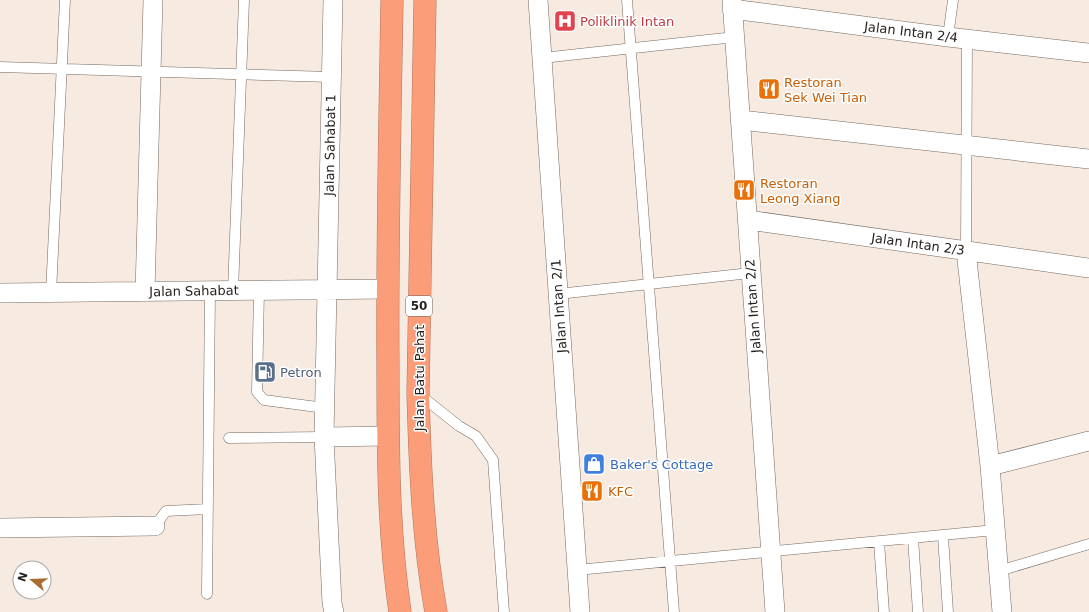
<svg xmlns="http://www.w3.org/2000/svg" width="1089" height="612" font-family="'DejaVu Sans',sans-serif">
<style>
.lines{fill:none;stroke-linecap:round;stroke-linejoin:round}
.lane-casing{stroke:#756961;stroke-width:11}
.street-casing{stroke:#756961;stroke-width:20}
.highway-casing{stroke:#b1725a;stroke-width:23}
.lane{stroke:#fff;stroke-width:10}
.street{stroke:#fff;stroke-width:19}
.highway{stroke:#fc9d7a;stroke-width:22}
.labels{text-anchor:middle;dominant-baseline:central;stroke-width:3;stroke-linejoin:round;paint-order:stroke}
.shield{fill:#fff;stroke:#686462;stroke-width:1}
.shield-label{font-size:12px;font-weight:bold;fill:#27221f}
.health-label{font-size:13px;fill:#be3a42;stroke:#fff;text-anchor:start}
.street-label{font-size:13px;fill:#27221f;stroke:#fff}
.food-label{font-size:13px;fill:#c56008;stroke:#fff;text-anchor:start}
.service-label{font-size:13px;fill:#4e5e75;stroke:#fff;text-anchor:start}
.shop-label{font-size:13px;fill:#366cbe;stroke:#fff;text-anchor:start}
</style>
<rect width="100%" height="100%" fill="#f7eae0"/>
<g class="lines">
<g class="lane-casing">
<path id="lane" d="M 627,0 L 674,612
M 948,37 L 953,0
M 542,58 L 735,37
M 0,67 L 331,77
M 966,251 L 967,38
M 259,290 L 257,392 L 264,400 L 325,408
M 233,291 L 244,0
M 51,293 L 65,0
M 558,294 L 750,273
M 420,395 L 459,426 L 476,436 L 493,460 L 504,612
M 229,438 L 324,437
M 155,526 L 166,511 L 208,509
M 943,536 L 948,612
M 913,538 L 918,612
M 879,542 L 884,612
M 577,570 L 995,530
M 999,571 L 1089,544
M 207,594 L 210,291"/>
</g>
<g class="street-casing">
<path id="street" d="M 333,0 L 324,437 L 332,603 L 334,612
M 538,0 L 580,612
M 732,0 L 775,612
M 732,9 L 948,37 L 1089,53
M 741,120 L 1089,159
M 748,220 L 1089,268
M 966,251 L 990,466 L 1002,612
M 145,292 L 153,0
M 0,293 L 387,289
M 324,437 L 388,436
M 990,466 L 1089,441
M 0,528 L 155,526"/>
</g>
<g class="highway-casing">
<path id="highway" d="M 392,0 C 390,122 387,244 388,366 C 388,448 388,531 400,612
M 425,0 L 418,393 C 420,467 423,540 436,612"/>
</g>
<use href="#lane" class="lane"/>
<use href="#street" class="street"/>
<use href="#highway" class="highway"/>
</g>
<defs>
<g id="hospital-square" transform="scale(1.15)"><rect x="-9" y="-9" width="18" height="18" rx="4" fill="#e0444e" stroke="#fff"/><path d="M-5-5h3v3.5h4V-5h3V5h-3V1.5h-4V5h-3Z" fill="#fff"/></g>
<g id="restaurant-square" transform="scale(1.15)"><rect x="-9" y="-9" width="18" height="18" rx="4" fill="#e8710a" stroke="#fff"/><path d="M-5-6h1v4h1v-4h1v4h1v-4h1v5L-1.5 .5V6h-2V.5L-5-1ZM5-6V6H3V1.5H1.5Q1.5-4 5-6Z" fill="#fff"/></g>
<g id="fuel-square" transform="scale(1.15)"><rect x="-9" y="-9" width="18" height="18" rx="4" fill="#5c6f8a" stroke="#fff"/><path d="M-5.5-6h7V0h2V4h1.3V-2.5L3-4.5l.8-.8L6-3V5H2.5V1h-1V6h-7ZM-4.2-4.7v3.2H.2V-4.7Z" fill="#fff"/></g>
<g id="shop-square" transform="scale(1.15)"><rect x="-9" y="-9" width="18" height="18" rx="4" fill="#3f7fe0" stroke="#fff"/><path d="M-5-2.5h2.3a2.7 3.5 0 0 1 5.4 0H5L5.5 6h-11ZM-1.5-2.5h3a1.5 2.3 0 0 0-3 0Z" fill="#fff"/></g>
</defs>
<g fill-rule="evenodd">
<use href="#hospital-square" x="565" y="21"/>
<use href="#restaurant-square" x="769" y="89"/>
<use href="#restaurant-square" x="744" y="190"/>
<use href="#fuel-square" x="265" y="372"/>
<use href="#shop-square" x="594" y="464"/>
<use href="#restaurant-square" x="592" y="491"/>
</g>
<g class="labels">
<rect class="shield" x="406" y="296" width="26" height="20" rx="3"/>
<g class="shield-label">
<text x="419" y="306">50</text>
</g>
<g class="health-label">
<text x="580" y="21">Poliklinik Intan</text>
</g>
<g class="street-label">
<text transform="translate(911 32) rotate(7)">Jalan Intan 2/4</text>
<text transform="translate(330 145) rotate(-89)">Jalan Sahabat 1</text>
<text transform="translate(918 244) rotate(8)">Jalan Intan 2/3</text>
<text transform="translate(194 291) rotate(-1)">Jalan Sahabat</text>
<text transform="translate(559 306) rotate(-94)">Jalan Intan 2/1</text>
<text transform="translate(753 306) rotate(-94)">Jalan Intan 2/2</text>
<text transform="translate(419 378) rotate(-90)">Jalan Batu Pahat</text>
</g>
<g class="food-label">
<text x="784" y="82">Restoran<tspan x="784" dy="15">Sek Wei Tian</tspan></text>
<text x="760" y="183">Restoran<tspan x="760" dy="15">Leong Xiang</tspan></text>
<text x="608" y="491">KFC</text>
</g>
<g class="service-label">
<text x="280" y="372">Petron</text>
</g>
<g class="shop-label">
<text x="610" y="464">Baker's Cottage</text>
</g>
</g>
<g transform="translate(32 580) rotate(289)"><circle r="19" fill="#ffffff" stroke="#a9a7a5"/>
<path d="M0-3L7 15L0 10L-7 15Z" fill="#aa6c31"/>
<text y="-6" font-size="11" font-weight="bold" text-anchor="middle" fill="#27221f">N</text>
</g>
</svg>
